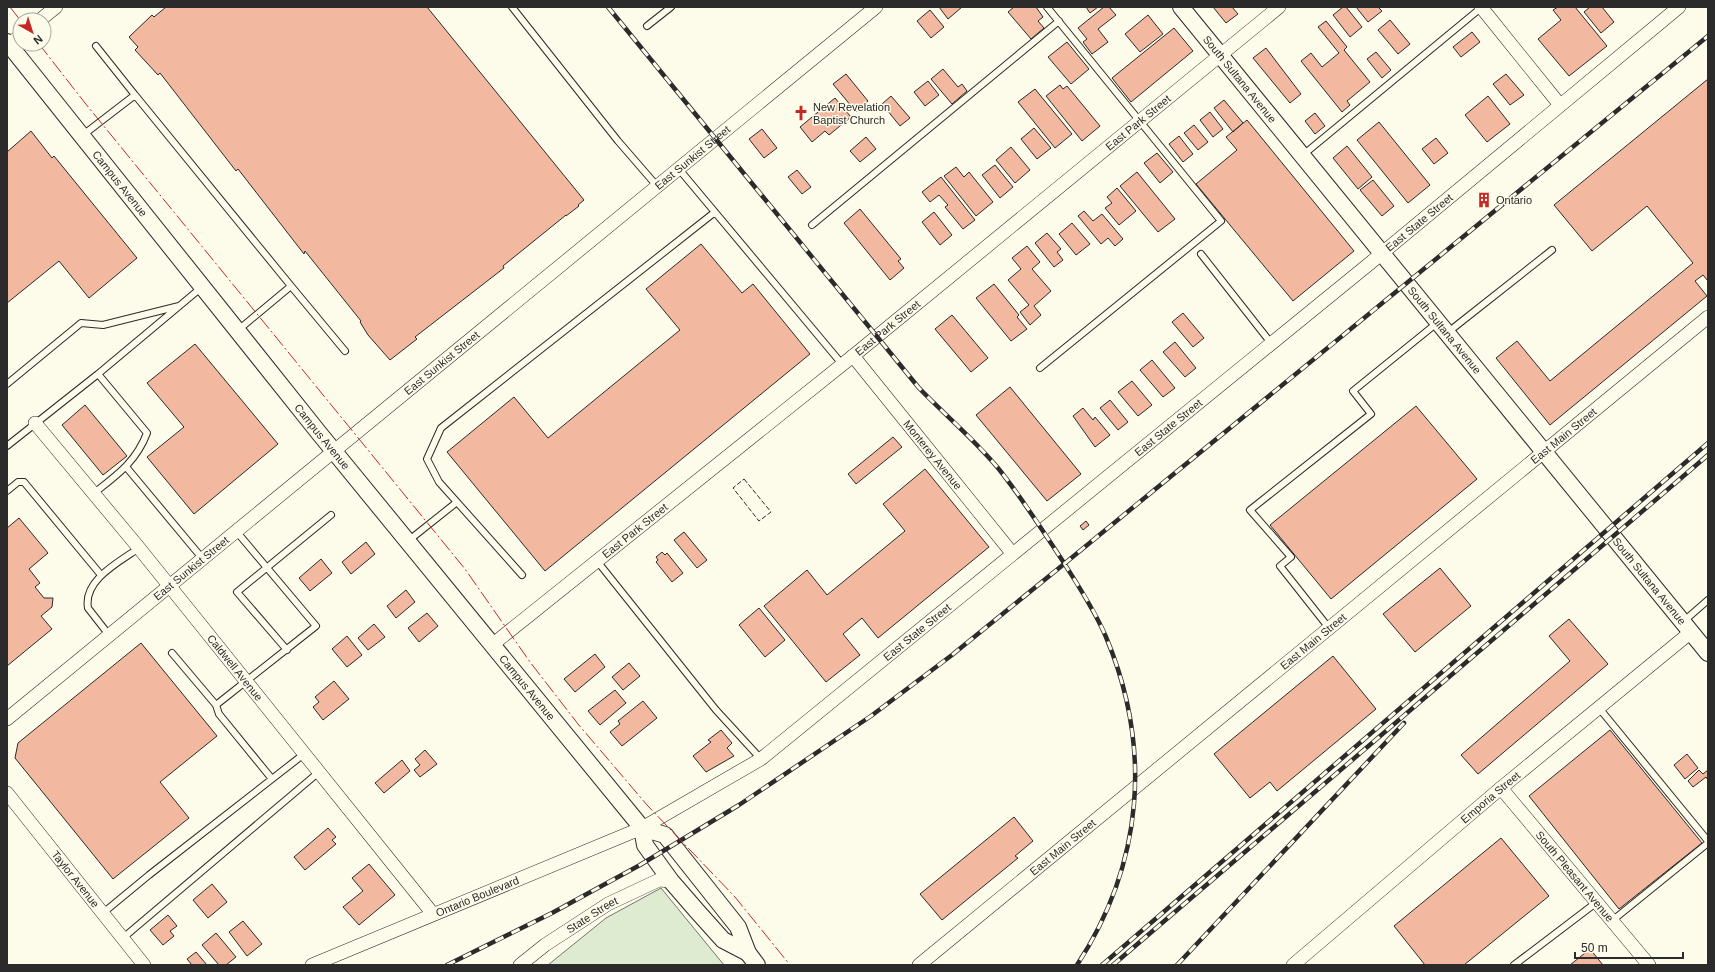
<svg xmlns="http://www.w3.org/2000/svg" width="1715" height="972" font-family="Helvetica,sans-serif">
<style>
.green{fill:#deebd1;stroke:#74746e}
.building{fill:#f2b8a0;stroke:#2b2b2b}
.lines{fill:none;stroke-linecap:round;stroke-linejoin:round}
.service-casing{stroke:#2b2b2b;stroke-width:8}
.minor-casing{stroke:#2b2b2b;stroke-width:14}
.tertiary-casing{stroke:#2b2b2b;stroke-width:18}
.service{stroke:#fdfbea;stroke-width:6}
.minor{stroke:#fdfbea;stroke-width:13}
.tertiary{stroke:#fdfbea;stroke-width:16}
.rail-casing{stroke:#2b2b2b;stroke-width:4.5}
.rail{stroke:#fdfbea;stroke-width:3;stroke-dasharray:9;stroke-linecap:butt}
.fence{stroke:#2b2b2b;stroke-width:1;stroke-dasharray:5 2;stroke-linecap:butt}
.power{stroke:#c62828;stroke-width:1;stroke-dasharray:14 3 2 3;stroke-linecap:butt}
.labels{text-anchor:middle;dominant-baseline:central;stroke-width:3;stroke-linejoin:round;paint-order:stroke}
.street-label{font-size:11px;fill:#2b2b2b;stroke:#fdfbea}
.poi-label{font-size:11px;fill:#2b2b2b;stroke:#fdfbea;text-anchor:start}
</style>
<rect width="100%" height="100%" fill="#fdfbea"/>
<path class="green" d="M 661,888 L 724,965 L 548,965 L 606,918 Z"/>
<path class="building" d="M 166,7 L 427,7 L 584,200 L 578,205 L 579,206 L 566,216 L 566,215 L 503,266 L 504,268 L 415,337 L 417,339 L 390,360 L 368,335 L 360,322 L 361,321 L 305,251 L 304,254 L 238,169 L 236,171 L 160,73 L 158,75 L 135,50 L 138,47 L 129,37 L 152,15 L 154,17 Z
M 939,7 L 962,7 L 948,19 Z
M 1014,7 L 1036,7 L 1043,17 L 1038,21 L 1044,28 L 1031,39 L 1008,12 Z
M 1086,7 L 1098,7 L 1090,13 Z
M 1104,7 L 1109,7 L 1116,15 L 1098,29 L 1108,42 L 1092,54 L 1083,42 L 1087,39 L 1078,28 Z
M 1213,7 L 1232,7 L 1238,14 L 1226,23 Z
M 1343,7 L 1346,7 L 1362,27 L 1350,37 L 1333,15 Z
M 1356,7 L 1378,7 L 1382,11 L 1368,22 Z
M 1558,7 L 1575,7 L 1607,46 L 1569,76 L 1538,39 L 1561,20 L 1553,10 Z
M 1590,7 L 1602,7 L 1614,22 L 1601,33 L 1584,12 Z
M 930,10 L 944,27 L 931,38 L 917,21 Z
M 1148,15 L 1163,34 L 1140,52 L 1125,34 Z
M 1390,20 L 1410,44 L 1398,54 L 1378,30 Z
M 1326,21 L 1347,47 L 1344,50 L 1370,82 L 1347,101 L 1350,105 L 1342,112 L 1301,61 L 1311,53 L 1322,67 L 1339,53 L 1318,27 Z
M 1174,28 L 1193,51 L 1131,102 L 1112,78 Z
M 1472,32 L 1480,42 L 1461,57 L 1453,47 Z
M 1067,42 L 1089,69 L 1071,84 L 1048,57 Z
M 1266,48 L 1301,94 L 1290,103 L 1253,58 Z
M 1376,52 L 1391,70 L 1382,78 L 1367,59 Z
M 943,69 L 958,87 L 962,84 L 967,91 L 952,104 L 931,79 Z
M 846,74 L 868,101 L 856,112 L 833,84 Z
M 1506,74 L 1524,95 L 1510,105 L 1493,84 Z
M 1708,79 L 1708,281 L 1703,275 L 1695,281 L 1707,296 L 1550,425 L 1496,358 L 1517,341 L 1550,381 L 1693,263 L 1647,206 L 1592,251 L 1554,205 Z
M 928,81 L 939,95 L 925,106 L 914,92 Z
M 1060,85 L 1063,89 L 1067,86 L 1100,126 L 1082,141 L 1046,96 Z
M 1035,89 L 1072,134 L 1055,148 L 1018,102 Z
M 891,96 L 910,118 L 900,126 L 882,104 Z
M 1488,96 L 1510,124 L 1487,142 L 1465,115 Z
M 835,98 L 851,117 L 829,135 L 825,131 L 812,142 L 800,127 Z
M 1224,100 L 1243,123 L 1233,132 L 1214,108 Z
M 1210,112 L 1223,129 L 1213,137 L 1200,120 Z
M 1315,113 L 1325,126 L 1315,134 L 1305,121 Z
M 1247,120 L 1354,251 L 1293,301 L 1196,184 L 1237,150 L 1226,137 Z
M 1379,122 L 1430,185 L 1408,203 L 1357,140 Z
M 1194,125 L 1208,142 L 1198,150 L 1184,133 Z
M 1034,128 L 1051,148 L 1037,159 L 1021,139 Z
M 762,129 L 777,148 L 764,158 L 749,139 Z
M 31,131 L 52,158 L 54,156 L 137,258 L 89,298 L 59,261 L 7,303 L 7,152 Z
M 1179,136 L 1193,154 L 1183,162 L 1169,144 Z
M 866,137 L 876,149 L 860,162 L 850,151 Z
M 1436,138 L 1448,153 L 1434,164 L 1422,149 Z
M 1347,146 L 1372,177 L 1358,189 L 1333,158 Z
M 1011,147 L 1030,170 L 1015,183 L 996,160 Z
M 1157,153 L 1173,172 L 1160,183 L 1144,163 Z
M 995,165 L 1013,187 L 1000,198 L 982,175 Z
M 956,167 L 964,177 L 969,172 L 993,202 L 976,216 L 944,176 Z
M 797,170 L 811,187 L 802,194 L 788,177 Z
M 1137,172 L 1175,219 L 1158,232 L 1120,186 Z
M 941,177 L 975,220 L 963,229 L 945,207 L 948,205 L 939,195 L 930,202 L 922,192 Z
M 1373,180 L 1394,206 L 1382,216 L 1360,190 Z
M 1117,188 L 1136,211 L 1119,225 L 1105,208 L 1112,203 L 1107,197 Z
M 1486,195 L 1489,199 L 1483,204 L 1479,200 Z
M 860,209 L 901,259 L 898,261 L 904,268 L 890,280 L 844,223 Z
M 1084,211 L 1093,221 L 1102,214 L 1123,239 L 1115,246 L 1108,238 L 1101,244 L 1078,216 Z
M 934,212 L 952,235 L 940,245 L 922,222 Z
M 1072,223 L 1090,244 L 1076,255 L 1059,234 Z
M 1047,233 L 1061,249 L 1057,252 L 1063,260 L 1054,267 L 1035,243 Z
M 701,244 L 742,293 L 753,284 L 810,354 L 545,571 L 447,452 L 514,397 L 548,438 L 680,330 L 646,289 Z
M 1027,246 L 1040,262 L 1032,269 L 1051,291 L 1034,306 L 1041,315 L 1030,325 L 1020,312 L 1029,305 L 1008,280 L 1021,269 L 1012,258 Z
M 994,284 L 1019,315 L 1017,317 L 1027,329 L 1011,341 L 976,298 Z
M 1183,313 L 1204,338 L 1193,347 L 1172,322 Z
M 952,315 L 988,358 L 971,372 L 935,329 Z
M 1175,342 L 1196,368 L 1185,377 L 1163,352 Z
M 195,344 L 278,444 L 194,514 L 147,457 L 184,427 L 147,383 Z
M 1152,360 L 1175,388 L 1163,397 L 1140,370 Z
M 1132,381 L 1152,405 L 1138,416 L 1118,392 Z
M 1010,387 L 1081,474 L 1047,501 L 976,415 Z
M 1110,400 L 1128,422 L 1118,430 L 1100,408 Z
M 85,405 L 127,456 L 103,475 L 62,425 Z
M 1416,406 L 1477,479 L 1331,599 L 1270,525 Z
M 1083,408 L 1093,420 L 1095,417 L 1110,435 L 1095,447 L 1073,416 Z
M 893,437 L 902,447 L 856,484 L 848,474 Z
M 925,469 L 989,547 L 878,638 L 862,618 L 843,634 L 860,655 L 826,682 L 764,606 L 807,570 L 827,595 L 905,531 L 883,504 Z
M 19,518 L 48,553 L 29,569 L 40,583 L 35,587 L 44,598 L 53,598 L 52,607 L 41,616 L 52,629 L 7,666 L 7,528 Z
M 1086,521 L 1089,525 L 1083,530 L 1080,526 Z
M 684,532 L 707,560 L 697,568 L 674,540 Z
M 366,542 L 375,554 L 351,574 L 342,562 Z
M 662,552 L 665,555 L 667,553 L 683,573 L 672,582 L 656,562 L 658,560 L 656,557 Z
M 321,559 L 332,573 L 310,591 L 299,578 Z
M 1440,568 L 1471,606 L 1415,652 L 1383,614 Z
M 406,590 L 415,602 L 396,618 L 387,606 Z
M 759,608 L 785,640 L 765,657 L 739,625 Z
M 427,613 L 438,626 L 419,642 L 408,628 Z
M 1569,619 L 1608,664 L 1478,774 L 1461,755 L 1570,661 L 1549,636 Z
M 374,624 L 385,637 L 368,650 L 358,638 Z
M 347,636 L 362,655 L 347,667 L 332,649 Z
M 141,643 L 217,736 L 160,782 L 189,818 L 113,879 L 15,758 L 18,743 Z
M 595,654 L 605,667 L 575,692 L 564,679 Z
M 1333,656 L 1376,709 L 1277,791 L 1270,782 L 1250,798 L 1214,754 Z
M 629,663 L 640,676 L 623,690 L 612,677 Z
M 334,681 L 349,699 L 323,720 L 313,707 L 319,702 L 315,697 Z
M 615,690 L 626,703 L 600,725 L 588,711 Z
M 643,701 L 657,718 L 622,746 L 610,732 L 620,724 L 618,721 Z
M 721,730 L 732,743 L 727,748 L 734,756 L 706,772 L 693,756 L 711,742 L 708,740 Z
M 1610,730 L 1702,843 L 1619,909 L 1529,796 Z
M 425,750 L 437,764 L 420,777 L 414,770 L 420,765 L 415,759 Z
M 1687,754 L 1698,768 L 1685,779 L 1674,765 Z
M 402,760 L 410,771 L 384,793 L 375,783 Z
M 1699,770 L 1703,774 L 1708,770 L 1708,780 L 1706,777 L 1693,787 L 1688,781 Z
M 1014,817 L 1033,841 L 1015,856 L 1018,858 L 942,920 L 920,894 Z
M 328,828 L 336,837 L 332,840 L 336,844 L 305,870 L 294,857 Z
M 1501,838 L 1549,896 L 1464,965 L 1425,965 L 1394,926 Z
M 369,864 L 395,895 L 359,925 L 343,907 L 363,891 L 352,878 Z
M 212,884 L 227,902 L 208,918 L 193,900 Z
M 168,915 L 177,926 L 170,931 L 174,936 L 163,945 L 150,930 Z
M 243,921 L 262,944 L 247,956 L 229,932 Z
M 216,933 L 236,957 L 226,965 L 219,965 L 202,945 Z
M 1590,949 L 1603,965 L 1570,965 Z
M 196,952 L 207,965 L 192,965 L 187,959 Z"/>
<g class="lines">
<g class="service-casing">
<path id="service" d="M 512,7 L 618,141 L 657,186
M 647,26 L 671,7
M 96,46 L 135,95
M 83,135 L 135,95 L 291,286 L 237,331
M 1303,155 L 1482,7
M 678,168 L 842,364
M 812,225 L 1059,21
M 1201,254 L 1271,343
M 291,286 L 345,351
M 1447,333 L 1552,250
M 1040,368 L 1221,221 L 1047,7
M 7,384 L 81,323 L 103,325 L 179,306
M 7,446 L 98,374 L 202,287
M 127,468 L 202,558
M 7,491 L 18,482 L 24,482 L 101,575
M 94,493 C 117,475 136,462 147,433 L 98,374
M 236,531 L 316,626 L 216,705 L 219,714 L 272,779
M 408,541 L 457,502
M 597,561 L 716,710 L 761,759
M 522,575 L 439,482 L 427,459 L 441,428 L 715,212
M 1684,621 L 1708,600
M 1329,628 L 1280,566 L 1291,557 L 1250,510 L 1371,414 L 1353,391 L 1437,323
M 109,635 L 88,608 C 83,580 119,562 139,548
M 287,650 L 237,592 L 331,515
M 172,653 L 216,705
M 1599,708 L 1708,841
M 103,913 L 149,875 L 304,754
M 1613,920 L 1708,843
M 123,938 L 319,772
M 1514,965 L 1597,902"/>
</g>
<g class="minor-casing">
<g id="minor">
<path d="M 1481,7 L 1560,105"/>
<path d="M 40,20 L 56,7"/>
<path d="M 7,46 L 20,36"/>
<path id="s1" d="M 853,356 L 1012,553"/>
<path id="s2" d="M 35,423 L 139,548 L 433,914"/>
<path id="s3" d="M 492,645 L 853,356 L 1279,7"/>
<path id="s4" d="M 7,719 L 876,7"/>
<path id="s5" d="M 1501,788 L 1649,965"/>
<path id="s6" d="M 7,793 L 144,965"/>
<path id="s7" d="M 312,965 L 642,828 L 761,759 L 1369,264 L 1679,7"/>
<path id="s8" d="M 520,965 L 545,945 L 608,904 L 659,880 L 671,881"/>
<path id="s9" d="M 919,965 L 1708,317"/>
<path id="s10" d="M 1293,965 L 1501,788 L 1691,632"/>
</g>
</g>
<g class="tertiary-casing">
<g id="tertiary">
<path id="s11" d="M 1181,7 L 1708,653"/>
<path id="s12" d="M 7,42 L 319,433 L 642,828 L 645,845 L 671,881 L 697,911 L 723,940 L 748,953"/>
<path d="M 642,828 L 665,835 L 738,927 L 748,953 L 757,965"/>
</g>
</g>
<use href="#service" class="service"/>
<use href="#minor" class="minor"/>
<use href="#tertiary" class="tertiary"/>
<g class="rail-casing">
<path id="rail" d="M 608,7 L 919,388 C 945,415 974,439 998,468 C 1022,498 1043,531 1064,563 C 1079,587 1095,611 1106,637 C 1153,749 1143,864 1077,965
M 447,965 L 552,913 L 640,865 L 739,805 L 871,716 L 952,655 L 1064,564 L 1708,36
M 1102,965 L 1708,443
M 1113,965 L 1708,455
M 1177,965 L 1404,723"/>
</g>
<use href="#rail" class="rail"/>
<path class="fence" d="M 744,479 L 771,512 L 759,521 L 733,488 Z"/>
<path class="power" d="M 10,7 L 20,20
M 39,44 L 85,103 L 465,569 L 530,662 L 578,724 L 647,805 L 735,897 L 790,965"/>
</g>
<defs>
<g id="church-bare" transform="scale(1.2)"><path d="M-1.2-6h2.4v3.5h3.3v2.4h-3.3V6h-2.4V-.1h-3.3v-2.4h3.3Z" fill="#c62828" stroke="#fdfbea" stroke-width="2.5" paint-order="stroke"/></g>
<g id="building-bare" transform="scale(1.2)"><path d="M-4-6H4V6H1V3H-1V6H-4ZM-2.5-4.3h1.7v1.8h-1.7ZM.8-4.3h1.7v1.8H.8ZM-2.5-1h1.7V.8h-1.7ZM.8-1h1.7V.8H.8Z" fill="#c62828" stroke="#fdfbea" stroke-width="2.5" paint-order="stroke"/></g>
</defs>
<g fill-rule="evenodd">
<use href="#church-bare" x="801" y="113"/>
<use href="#building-bare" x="1484" y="200"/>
</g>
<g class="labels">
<g class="street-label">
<text stroke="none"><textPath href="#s11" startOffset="93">South Sultana Avenue</textPath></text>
<text stroke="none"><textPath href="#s3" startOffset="831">East Park Street</textPath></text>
<text stroke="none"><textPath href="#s4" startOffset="886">East Sunkist Street</textPath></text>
<text stroke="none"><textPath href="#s12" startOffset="181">Campus Avenue</textPath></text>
<text stroke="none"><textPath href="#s7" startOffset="1344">East State Street</textPath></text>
<text stroke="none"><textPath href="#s3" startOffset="507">East Park Street</textPath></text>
<text stroke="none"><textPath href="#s11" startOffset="417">South Sultana Avenue</textPath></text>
<text stroke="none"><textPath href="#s4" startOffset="562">East Sunkist Street</textPath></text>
<text stroke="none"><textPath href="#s7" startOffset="1020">East State Street</textPath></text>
<text stroke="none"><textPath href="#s9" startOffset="834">East Main Street</textPath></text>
<text stroke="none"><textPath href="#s12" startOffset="505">Campus Avenue</textPath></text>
<text stroke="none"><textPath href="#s1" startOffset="127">Monterey Avenue</textPath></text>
<text stroke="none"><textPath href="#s3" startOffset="183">East Park Street</textPath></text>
<text stroke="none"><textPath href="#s4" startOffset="238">East Sunkist Street</textPath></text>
<text stroke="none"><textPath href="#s11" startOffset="741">South Sultana Avenue</textPath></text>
<text stroke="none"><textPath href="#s7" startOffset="696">East State Street</textPath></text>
<text stroke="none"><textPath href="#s9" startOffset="510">East Main Street</textPath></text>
<text stroke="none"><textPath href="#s2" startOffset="316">Caldwell Avenue</textPath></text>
<text stroke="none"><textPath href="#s12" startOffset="829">Campus Avenue</textPath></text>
<text stroke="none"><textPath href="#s10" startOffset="259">Emporia Street</textPath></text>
<text stroke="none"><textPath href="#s9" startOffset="186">East Main Street</textPath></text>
<text stroke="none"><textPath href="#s5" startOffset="115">South Pleasant Avenue</textPath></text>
<text stroke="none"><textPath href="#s6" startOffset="110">Taylor Avenue</textPath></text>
<text stroke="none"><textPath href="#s7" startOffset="179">Ontario Boulevard</textPath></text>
<text stroke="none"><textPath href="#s8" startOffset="88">State Street</textPath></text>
</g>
<g class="poi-label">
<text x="813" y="107">New Revelation<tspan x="813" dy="13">Baptist Church</tspan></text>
<text x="1496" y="200">Ontario</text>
</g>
</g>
<rect width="1715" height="972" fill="none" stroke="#2b2b2b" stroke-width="16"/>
<g transform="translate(32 32) rotate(141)"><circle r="19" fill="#fdfbea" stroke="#a9a89e"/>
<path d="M0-3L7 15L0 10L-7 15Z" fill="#c62828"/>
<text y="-6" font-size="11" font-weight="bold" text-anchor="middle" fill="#2b2b2b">N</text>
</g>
<path d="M1575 952v6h108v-6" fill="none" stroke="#2b2b2b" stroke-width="2"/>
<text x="1581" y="952" font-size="12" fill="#2b2b2b" stroke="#fdfbea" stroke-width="3" paint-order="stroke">50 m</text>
</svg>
